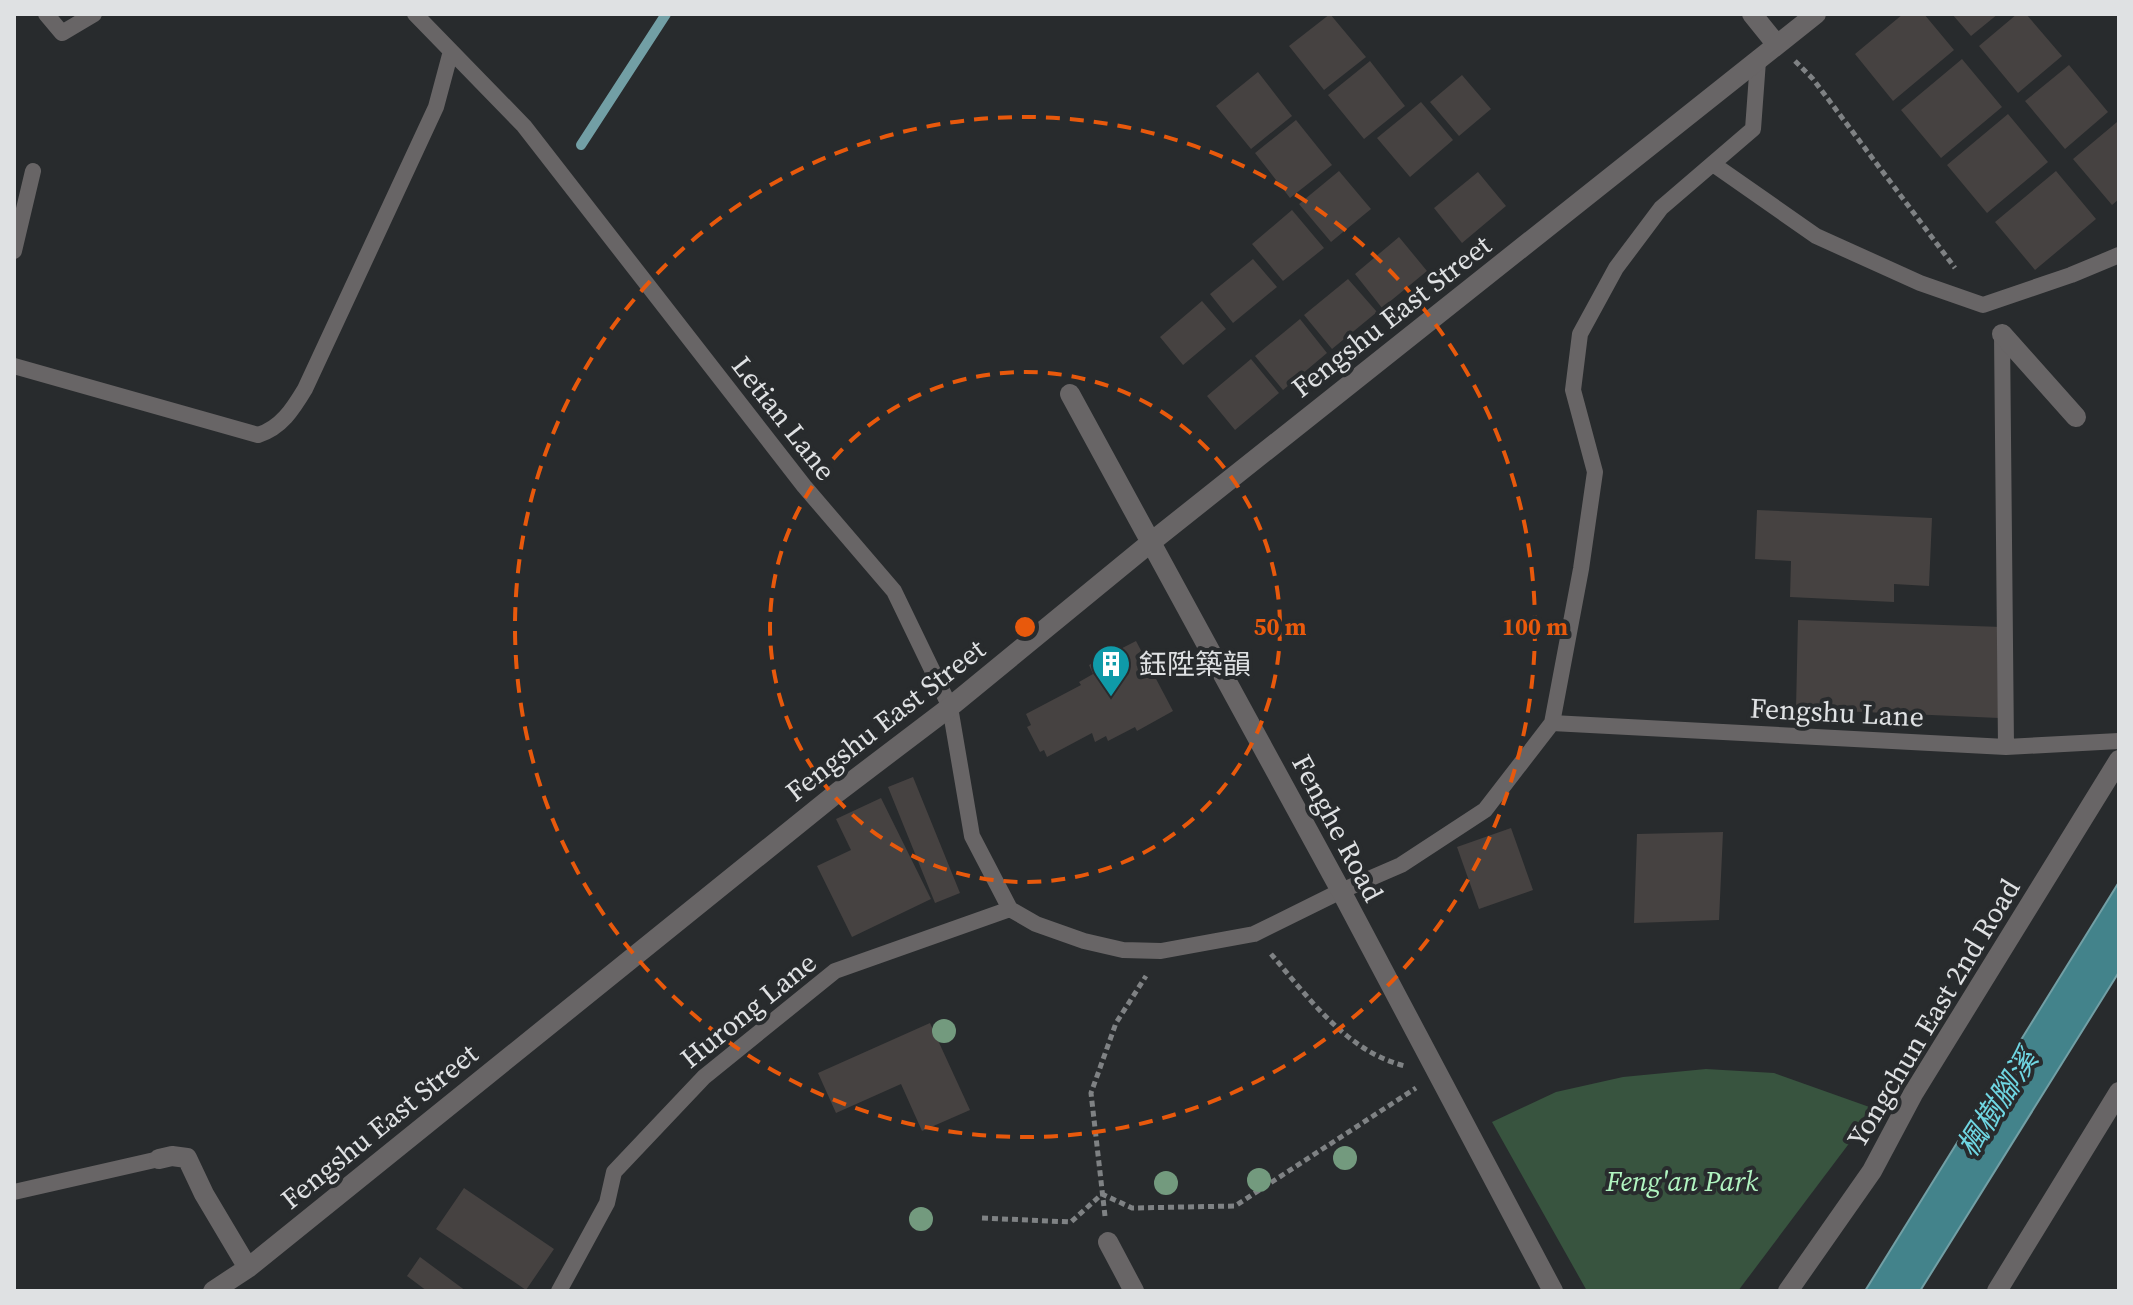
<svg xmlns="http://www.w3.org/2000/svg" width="2133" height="1305" font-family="'Source Serif 4','Noto Sans TC',serif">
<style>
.green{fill:#38543f}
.water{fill:#43838b;stroke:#729fa5;stroke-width:2}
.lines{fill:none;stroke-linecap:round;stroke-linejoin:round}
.stream{stroke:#729fa5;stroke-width:10}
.building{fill:#464241}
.path{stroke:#7f8284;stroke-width:5;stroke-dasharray:6 4;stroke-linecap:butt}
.service{stroke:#686566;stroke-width:16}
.minor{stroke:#686566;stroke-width:20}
.tree{fill:#739a7e}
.ring{fill:none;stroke:#e8590c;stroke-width:4;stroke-dasharray:14 10}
.labels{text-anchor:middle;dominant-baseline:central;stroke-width:8;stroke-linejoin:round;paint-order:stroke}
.street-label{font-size:28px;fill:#dfe1e3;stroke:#282b2d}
.poi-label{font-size:28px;fill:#dfe1e3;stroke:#282b2d;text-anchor:start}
.park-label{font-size:28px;font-style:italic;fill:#b1f4c1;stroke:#282b2d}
.water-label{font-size:30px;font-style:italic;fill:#6fd6e2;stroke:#282b2d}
.centre{fill:#e8590c;stroke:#282b2d;stroke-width:4}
.ring-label{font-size:24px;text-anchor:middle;font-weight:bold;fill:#e8590c;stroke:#282b2d;stroke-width:8;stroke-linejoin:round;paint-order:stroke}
</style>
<rect width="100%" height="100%" fill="#282b2d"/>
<path class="green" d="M 1706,1069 L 1774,1073 L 1875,1109 L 1738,1291 L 1587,1291 L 1492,1122 L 1556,1092 L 1623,1077 Z"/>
<path class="water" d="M 2119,882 L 2119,972 L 1920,1291 L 1865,1291 Z"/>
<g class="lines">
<path class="stream" d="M 581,145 L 666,14"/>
</g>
<path class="building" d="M 1330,14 L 1366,57 L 1324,90 L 1289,46 Z
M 1903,14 L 1924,14 L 1954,50 L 1893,101 L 1855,54 Z
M 1952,14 L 1998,14 L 1971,36 Z
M 2017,14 L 2026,14 L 2062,56 L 2018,93 L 1979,46 Z
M 1962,59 L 2002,107 L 1941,158 L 1901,110 Z
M 1370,61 L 1405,106 L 1364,139 L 1328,95 Z
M 2069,65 L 2108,112 L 2065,149 L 2025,101 Z
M 1258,72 L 1292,116 L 1251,149 L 1216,106 Z
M 1462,75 L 1491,109 L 1459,136 L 1430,102 Z
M 1421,102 L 1453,140 L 1410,177 L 1377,138 Z
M 2008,114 L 2048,162 L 1987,213 L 1947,165 Z
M 1296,120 L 1332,165 L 1290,198 L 1255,153 Z
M 2117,122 L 2119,199 L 2112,205 L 2073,159 Z
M 1339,171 L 1371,209 L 1331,242 L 1299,204 Z
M 2056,171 L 2096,219 L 2035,270 L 1995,222 Z
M 1478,172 L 1506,206 L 1462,243 L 1434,208 Z
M 1292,210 L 1324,248 L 1283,281 L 1252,244 Z
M 1399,237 L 1427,271 L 1382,308 L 1355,274 Z
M 1253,259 L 1277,287 L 1233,323 L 1210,294 Z
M 1348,279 L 1377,312 L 1332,349 L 1304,315 Z
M 1202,301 L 1226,329 L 1183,365 L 1160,337 Z
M 1300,319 L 1327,353 L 1283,390 L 1255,356 Z
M 1251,359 L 1279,393 L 1235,430 L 1207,396 Z
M 1757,510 L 1932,518 L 1929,586 L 1894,584 L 1894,602 L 1790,597 L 1791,561 L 1755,559 Z
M 1798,620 L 2002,627 L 1999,718 L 1796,709 Z
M 1136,641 L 1173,711 L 1137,731 L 1135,727 L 1108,741 L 1106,736 L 1095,742 L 1092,733 L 1047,757 L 1044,750 L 1040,752 L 1027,727 L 1031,725 L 1026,714 L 1081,685 L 1079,682 L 1093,674 L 1089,665 Z
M 913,777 L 960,893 L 935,903 L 888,787 Z
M 881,798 L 931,899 L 852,937 L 817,866 L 851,850 L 836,819 Z
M 1511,828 L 1533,890 L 1479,909 L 1457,847 Z
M 1723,832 L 1719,920 L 1634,923 L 1637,834 Z
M 930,1023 L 970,1110 L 922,1131 L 901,1084 L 836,1113 L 818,1073 Z
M 464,1188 L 554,1249 L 526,1290 L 436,1229 Z
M 420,1257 L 466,1291 L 427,1291 L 407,1276 Z"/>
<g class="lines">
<path class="path" d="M 1795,61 L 1813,79 L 1955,268
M 1271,954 C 1308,997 1347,1052 1405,1066
M 1105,1216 L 1091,1093 L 1116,1023 L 1146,976
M 982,1218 L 1071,1222 L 1102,1194 L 1132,1208 L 1235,1206 L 1416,1088"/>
<path class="service" d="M 46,14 L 62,33 L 94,14
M 415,14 L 524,126 L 804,486 L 894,591 L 950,707 L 972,836 L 1010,909
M 1713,164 L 1816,236 L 1920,283 L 1983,305 L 2071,275 L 2119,255
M 14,251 L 33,171
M 2002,334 L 2006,747
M 14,366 L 258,435 C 281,428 293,409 305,389 L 436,107 L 451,51
M 1552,723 L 2006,747 L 2119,741
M 14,1192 L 159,1159
M 559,1291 L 607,1203 L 614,1172 L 704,1077 L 835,971 L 1010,909 L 1036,924 L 1084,941 L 1123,950 L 1161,951 L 1254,934 L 1341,891 L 1401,865 L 1485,810 L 1552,723 L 1581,569 L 1595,472 L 1573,390 L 1580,334 L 1616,268 L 1661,208 L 1753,129 L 1758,61"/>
<path class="minor" d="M 1752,14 L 1777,45
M 2002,334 L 2076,417
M 1070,394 L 1341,891 L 1553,1291
M 159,1159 L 172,1156 L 187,1158 L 204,1194 L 248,1268
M 1108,1242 L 1134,1291
M 213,1291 L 248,1268 L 838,792 L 950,707 L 1150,543 L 1816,14
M 1788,1291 L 1872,1171 L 1913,1094 L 2119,760
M 1997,1291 L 2119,1092"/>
</g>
<g class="tree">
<circle cx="944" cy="1031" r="12"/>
<circle cx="1345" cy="1158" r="12"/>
<circle cx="1259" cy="1180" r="12"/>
<circle cx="1166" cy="1183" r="12"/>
<circle cx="921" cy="1219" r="12"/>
</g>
<g class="ring">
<circle cx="1025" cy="627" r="255"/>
<circle cx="1025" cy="627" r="510"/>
</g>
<defs>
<g id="building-pin" transform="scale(2)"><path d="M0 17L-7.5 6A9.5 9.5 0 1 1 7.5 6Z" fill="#0f9aa8" stroke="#282b2d"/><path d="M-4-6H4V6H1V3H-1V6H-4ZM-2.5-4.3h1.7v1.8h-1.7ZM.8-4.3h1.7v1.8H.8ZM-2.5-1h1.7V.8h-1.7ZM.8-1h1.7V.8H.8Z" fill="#fff"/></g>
</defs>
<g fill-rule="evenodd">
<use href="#building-pin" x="1111" y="664"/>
</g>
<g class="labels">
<g class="street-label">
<text transform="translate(1391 316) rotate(-38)">Fengshu East Street</text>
<text transform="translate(784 418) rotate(52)">Letian Lane</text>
<text transform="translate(1837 712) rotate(3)">Fengshu Lane</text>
<text transform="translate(885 720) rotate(-38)">Fengshu East Street</text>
<text transform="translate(1338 828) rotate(62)">Fenghe Road</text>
<text transform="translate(748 1010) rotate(-39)">Hurong Lane</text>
<text transform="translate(1933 1013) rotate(-59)">Yongchun East 2nd Road</text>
<text transform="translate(379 1126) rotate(-39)">Fengshu East Street</text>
</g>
<g class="poi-label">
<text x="1139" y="664">鈺陞築韻</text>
</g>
<g class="park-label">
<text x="1682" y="1181">Feng'an Park</text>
</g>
<g class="water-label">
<text transform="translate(1997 1103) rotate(-57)">楓樹腳溪</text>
</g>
</g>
<circle cx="1025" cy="627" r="12" class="centre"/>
<g class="ring-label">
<text x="1280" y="635">50 m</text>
<text x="1535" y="635">100 m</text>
</g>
<rect width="2133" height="1305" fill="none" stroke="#dfe1e3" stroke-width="32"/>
</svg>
